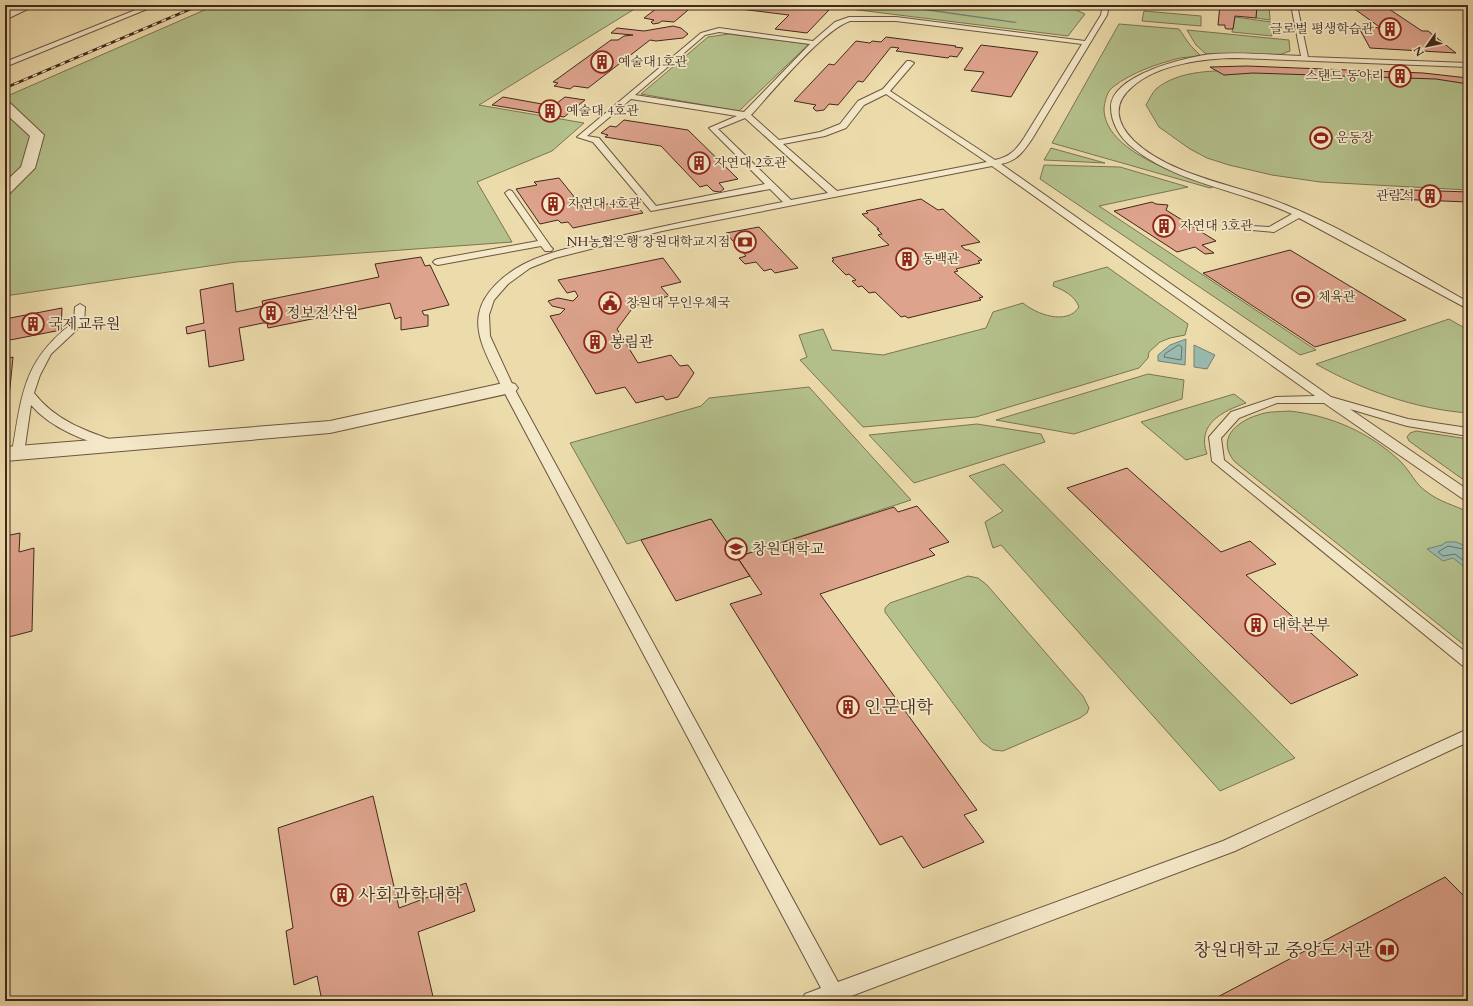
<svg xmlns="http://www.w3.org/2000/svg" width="1473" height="1006" font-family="Cardo,'Noto Serif KR',serif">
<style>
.green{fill:#b4c18c;stroke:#7c7454}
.water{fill:#99baaf;stroke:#778074}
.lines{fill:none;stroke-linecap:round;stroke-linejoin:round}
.shore{stroke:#6e7166;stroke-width:1}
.stream{fill:#778074;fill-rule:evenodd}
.building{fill:#dda38c;stroke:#43281c}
.lane-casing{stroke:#6d5540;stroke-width:2}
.street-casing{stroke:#6d5540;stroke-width:2}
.lane{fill:#f3e8c8;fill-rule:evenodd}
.street{fill:#f3e8c8;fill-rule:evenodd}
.rail-casing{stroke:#43281c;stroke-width:2.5}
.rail{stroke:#f3e8c8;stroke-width:1.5;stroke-dasharray:5;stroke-linecap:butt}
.labels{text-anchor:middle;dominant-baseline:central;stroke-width:3.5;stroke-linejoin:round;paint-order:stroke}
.far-poi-label{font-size:13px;fill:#43281c;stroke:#f3e8c8;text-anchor:start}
.poi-label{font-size:15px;fill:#43281c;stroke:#f3e8c8;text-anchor:start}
.near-poi-label{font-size:18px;fill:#43281c;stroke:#f3e8c8;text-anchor:start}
</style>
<rect width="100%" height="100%" fill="#ecdbab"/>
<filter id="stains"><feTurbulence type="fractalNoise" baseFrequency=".005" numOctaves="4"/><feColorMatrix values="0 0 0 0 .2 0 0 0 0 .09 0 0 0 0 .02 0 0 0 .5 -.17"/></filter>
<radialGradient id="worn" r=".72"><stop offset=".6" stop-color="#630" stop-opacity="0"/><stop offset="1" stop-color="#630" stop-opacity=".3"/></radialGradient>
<path class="green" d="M 216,5 L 641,5 L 479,105 L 584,123 L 552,151 L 477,182 L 512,242 L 236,262 L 5,296 L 5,97 Z
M 818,5 L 1065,5 L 1085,14 L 1068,36 Z
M 1257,5 L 1269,5 L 1270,20 L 1256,18 Z
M 1144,11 L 1201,16 L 1201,26 L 1142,21 Z
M 1235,17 L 1271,22 L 1272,36 L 1232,32 Z
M 1119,24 L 1179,29 L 1190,45 L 1200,55 C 1195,57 1186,57 1180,58 C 1157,64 1132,72 1113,87 C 1107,91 1105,101 1104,108 C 1103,151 1182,176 1215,186 L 1210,188 L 1052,143 Z
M 1187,30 L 1289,40 L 1290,51 L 1279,55 L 1206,54 L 1196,45 Z
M 729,34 L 809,44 L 739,111 L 641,94 L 708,37 Z
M 1247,70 L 1429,77 L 1468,83 L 1468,190 L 1320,182 L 1272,175 L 1229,165 L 1207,158 L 1190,149 L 1159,127 L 1146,105 C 1149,100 1152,93 1156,89 C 1180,69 1217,71 1247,70 Z
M 1051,148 L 1105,163 L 1044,160 Z
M 1044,165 L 1120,167 L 1188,187 L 1099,206 L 1316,350 L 1300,355 L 1040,179 Z
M 1107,267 L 1188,324 L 1185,335 L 1170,338 L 1160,342 L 1149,352 L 1148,358 L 1139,368 L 976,417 L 863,427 L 800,360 L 807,357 L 799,335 L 823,329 L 832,350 L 883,355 L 986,328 L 993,312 L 1023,303 C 1036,314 1067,326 1079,307 C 1075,296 1064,290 1053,286 L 1054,282 Z
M 1449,319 L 1468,330 L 1468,413 C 1415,409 1362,390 1316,364 Z
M 1148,374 L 1184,380 L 1182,399 L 1074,434 L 996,420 Z
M 809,387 L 911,500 L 737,557 L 711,519 L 627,544 L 570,443 L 701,406 L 709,398 Z
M 1234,394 L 1246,403 C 1223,411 1196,424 1207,454 L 1186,460 L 1141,422 Z
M 1289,411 C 1330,415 1371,433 1401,462 C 1411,472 1415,484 1427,492 C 1440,502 1454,505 1468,512 L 1468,648 L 1235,462 C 1216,440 1235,422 1258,415 C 1268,411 1279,412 1289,411 Z
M 977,424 L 1041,434 L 1045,442 L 914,483 L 869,435 Z
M 1416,431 L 1468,439 L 1468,483 L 1409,441 L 1407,437 L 1410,433 Z
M 1004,464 L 1295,758 L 1220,791 L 1001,545 L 993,548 L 985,522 L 1003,511 L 969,476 Z
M 968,576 L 978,578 L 987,585 L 1083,696 L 1089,708 L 1087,713 L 1080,718 L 1003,751 L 993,750 L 982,742 L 885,612 L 885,608 L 890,603 Z"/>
<path class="water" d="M 1186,339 L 1185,365 L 1158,361 L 1158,355 L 1170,345 Z
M 1194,345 L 1215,355 L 1207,369 L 1194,367 Z
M 1446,542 L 1456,542 L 1468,547 L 1468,570 L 1453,558 L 1443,561 L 1427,549 L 1442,545 Z"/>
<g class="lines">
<path class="shore" d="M 1179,345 L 1182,347 L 1181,360 L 1164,357 L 1165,354 Z
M 1468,550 L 1448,546 L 1438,552 L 1443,556 L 1455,554 L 1468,564"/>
<path class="stream" d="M 888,5 L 899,5 L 1017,22 L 1015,23 Z"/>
</g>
<path class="building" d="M 661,5 L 694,5 L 674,22 L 662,21 L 659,23 L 653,24 L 651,22 L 654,20 L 644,18 Z
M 742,5 L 787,5 L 829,10 L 807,33 L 775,29 L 789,15 L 740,9 L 745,5 Z
M 1220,5 L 1257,5 L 1256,18 L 1235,16 L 1233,29 L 1227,29 L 1225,28 L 1225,25 L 1218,25 Z
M 1349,5 L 1383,5 L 1422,31 L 1428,31 L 1456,53 L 1370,48 L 1358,26 L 1381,28 Z
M 673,26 L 681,28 L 688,34 L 683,38 L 656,41 L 650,40 L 588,88 L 574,86 L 570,89 L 554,86 L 558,83 L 553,82 L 611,40 L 618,40 L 624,36 L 633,35 L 611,33 L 617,28 L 644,31 Z
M 886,37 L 956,46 L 955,47 L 963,48 L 957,57 L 950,56 L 948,58 L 896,51 L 899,48 L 891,47 L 863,82 L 858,81 L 838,105 L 829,104 L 824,110 L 816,111 L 813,108 L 816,105 L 794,101 L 829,64 L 834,65 L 856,41 L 870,43 L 872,41 L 881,42 Z
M 981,45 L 1038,52 L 1011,97 L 971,91 L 984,72 L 964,70 Z
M 1247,66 L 1423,73 L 1468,78 L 1468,84 L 1436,79 L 1253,73 L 1224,75 L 1210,67 Z
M 503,97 L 553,106 L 565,97 L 585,100 L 564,117 L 492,105 Z
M 624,120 L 688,130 L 738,179 L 719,183 L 724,189 L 720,192 L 713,191 L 707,185 L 700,187 L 661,146 L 605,137 L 608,135 L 601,133 L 610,126 L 616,127 Z
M 559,178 L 584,209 L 631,199 L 643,213 L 573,228 L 568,222 L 561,223 L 558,220 L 540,224 L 516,189 L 537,185 L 534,182 Z
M 1386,189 L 1468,192 L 1468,202 L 1394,199 Z
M 921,199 L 938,210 L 943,209 L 980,242 L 961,246 L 966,250 L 969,250 L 982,260 L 978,261 L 980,263 L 956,269 L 958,271 L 954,272 L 983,297 L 979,298 L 981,300 L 908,318 L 905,316 L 901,317 L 875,292 L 869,293 L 862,286 L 858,287 L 852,281 L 856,280 L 849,274 L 846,275 L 832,261 L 834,260 L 832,258 L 889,245 L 878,235 L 882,234 L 877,229 L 879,229 L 862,214 L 868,213 L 866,211 Z
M 1152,202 L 1156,204 L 1168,205 L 1166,210 L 1216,241 L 1202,245 L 1214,253 L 1205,254 L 1195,247 L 1177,252 L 1114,211 Z
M 759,227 L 798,268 L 775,273 L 771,269 L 764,271 L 756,262 L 745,264 L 739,258 L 746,256 L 726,233 Z
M 1290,250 L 1406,320 L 1315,347 L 1203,273 Z
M 421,257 L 425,266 L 430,265 L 449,305 L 422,311 L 424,315 L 428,315 L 428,326 L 401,330 L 401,317 L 395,319 L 390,303 L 268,328 L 267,323 L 263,323 L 239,328 L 244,360 L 209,367 L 205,330 L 187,334 L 186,327 L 204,323 L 200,290 L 233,283 L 236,312 L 263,306 L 262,301 L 379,277 L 375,264 Z
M 663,258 L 681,282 L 661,287 L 669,296 L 634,306 L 617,329 L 638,363 L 671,355 L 680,366 L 688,365 L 694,373 L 678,397 L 666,400 L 663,396 L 636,403 L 625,387 L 596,394 L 550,316 L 560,314 L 565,309 L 552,306 L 548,301 L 558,298 L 573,301 L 578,296 L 575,291 L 567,293 L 558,280 Z
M 62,308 L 61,330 L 5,341 L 5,319 Z
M 13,357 L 7,418 L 5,419 L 5,359 Z
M 1127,468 L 1221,552 L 1250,541 L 1276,564 L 1246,575 L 1358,675 L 1291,704 L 1067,488 Z
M 917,506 L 949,542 L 929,549 L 935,555 L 820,594 L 977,810 L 964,815 L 984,842 L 923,868 L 902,836 L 880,845 L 730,604 L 762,594 L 737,557 L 894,507 L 898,512 Z
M 711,519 L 750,576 L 676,601 L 641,540 Z
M 20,533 L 19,552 L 34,548 L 32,631 L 5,638 L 5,536 Z
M 373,796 L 399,908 L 466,883 L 475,911 L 418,932 L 434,1001 L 322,1001 L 317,976 L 294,985 L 286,931 L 293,928 L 278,828 Z
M 1445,877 L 1468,900 L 1468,1001 L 1210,1001 Z"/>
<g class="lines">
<g class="lane-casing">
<path id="lane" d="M 148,5 L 157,5 L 5,67 L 5,62 Z
M 1103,5 L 1109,5 L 1107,15 L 1032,139 C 1023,152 1017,161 1001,164 L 1331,397 L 1408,419 L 1468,428 L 1468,436 L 1407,426 L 1350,409 L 1468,490 L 1468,500 L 1463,499 L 1324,403 L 1277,403 L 1239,418 L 1221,438 L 1224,460 L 1468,654 L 1468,668 L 1463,666 L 1212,461 L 1209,437 L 1231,412 L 1276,397 L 1315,396 L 992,166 L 662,231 L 555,258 L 530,268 L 508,284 L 494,300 L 489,315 L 490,336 L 514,388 L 838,982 L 1223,841 L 1468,729 L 1468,742 L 1235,851 L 846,998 L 848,1001 L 802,1001 L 805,994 L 821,988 L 502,388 C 493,366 474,339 479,314 C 483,292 505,274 524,264 C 547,252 574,247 599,241 C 660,226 721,214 783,202 L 770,189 L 651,211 L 593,142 L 577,137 L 701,33 L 719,28 L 813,41 L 835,22 L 849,17 L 896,17 L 1085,41 L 1101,15 ZM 850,21 L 896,21 L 1082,44 L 1024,138 C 1016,150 1010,157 995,160 L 890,91 L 914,63 L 910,61 L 907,61 L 883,89 L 858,101 L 840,124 L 820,132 L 779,140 L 751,115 C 772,92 823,30 850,21 ZM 719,32 L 810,44 L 744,112 L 635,95 L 705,35 ZM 886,94 L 987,162 L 837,191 L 783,144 L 825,136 L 846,128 L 864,105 ZM 631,99 L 737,116 L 709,128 L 765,184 L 656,206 L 599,138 L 587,136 ZM 745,118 L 828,193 L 791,200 L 718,129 Z
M 1291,5 L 1297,5 L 1308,57 L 1468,63 L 1468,67 L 1238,58 C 1206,58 1157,64 1132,87 C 1112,104 1116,123 1134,141 C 1172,177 1239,185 1286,205 C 1349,231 1408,268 1468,302 L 1468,309 L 1299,218 L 1274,232 L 1252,230 L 1252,226 L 1269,227 L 1292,214 C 1240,190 1178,184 1133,148 C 1120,138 1111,123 1111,107 C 1111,75 1188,56 1213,54 C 1242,52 1272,55 1301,56 Z
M 509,190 L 512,191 L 551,247 L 553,249 L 551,251 L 545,251 L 541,246 L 438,265 L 435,264 L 433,262 L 435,260 L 438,259 L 538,241 L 505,193 Z
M 80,304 L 85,307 L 84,323 L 51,354 L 40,375 L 34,393 C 56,421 86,431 118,442 L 120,445 L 114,449 C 85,441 52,429 31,405 L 24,453 L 18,457 L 14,456 L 12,453 C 22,394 23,360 74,322 L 75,307 Z"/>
</g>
<g class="street-casing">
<path id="street" d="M 20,5 L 36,5 L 5,20 L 5,12 Z
M 5,102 L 10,103 L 44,135 L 35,168 L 10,193 L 5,195 L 5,182 L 21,167 L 30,136 L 5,113 Z
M 508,382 L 515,384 L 518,388 L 515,392 L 330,433 L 5,461 L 5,447 L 330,421 Z"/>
</g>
<use href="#lane" class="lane"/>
<use href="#street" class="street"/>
<g class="rail-casing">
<path id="rail" d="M 5,88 L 200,5"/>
</g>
<use href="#rail" class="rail"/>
</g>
<defs>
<g id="building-ring" transform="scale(1.15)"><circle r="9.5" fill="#f3e8c8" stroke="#8f2418" stroke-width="1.5"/><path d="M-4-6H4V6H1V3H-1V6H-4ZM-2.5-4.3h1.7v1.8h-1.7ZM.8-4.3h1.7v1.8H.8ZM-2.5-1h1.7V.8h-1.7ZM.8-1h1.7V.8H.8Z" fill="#8f2418"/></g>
<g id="stadium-ring" transform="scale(1.15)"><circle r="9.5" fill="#f3e8c8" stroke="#8f2418" stroke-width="1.5"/><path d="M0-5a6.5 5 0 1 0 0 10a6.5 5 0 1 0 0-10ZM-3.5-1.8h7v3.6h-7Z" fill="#8f2418"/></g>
<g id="bank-ring" transform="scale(1.15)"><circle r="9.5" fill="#f3e8c8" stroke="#8f2418" stroke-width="1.5"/><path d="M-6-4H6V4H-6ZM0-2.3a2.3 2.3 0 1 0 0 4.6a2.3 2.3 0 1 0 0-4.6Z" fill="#8f2418"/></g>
<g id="civic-ring" transform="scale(1.15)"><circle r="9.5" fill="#f3e8c8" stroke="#8f2418" stroke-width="1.5"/><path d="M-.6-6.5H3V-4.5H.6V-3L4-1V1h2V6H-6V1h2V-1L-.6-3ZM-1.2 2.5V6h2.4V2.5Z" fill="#8f2418"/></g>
<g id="university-ring" transform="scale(1.15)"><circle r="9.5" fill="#f3e8c8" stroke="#8f2418" stroke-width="1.5"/><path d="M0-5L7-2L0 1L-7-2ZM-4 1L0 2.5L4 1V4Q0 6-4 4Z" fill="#8f2418"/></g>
<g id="library-ring" transform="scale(1.15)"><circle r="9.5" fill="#f3e8c8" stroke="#8f2418" stroke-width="1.5"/><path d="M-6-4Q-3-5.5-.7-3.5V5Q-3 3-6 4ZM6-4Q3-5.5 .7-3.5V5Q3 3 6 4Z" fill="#8f2418"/></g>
</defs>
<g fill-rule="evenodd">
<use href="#building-ring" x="1390" y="29"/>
<use href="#building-ring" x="602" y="62"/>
<use href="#building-ring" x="1400" y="76"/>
<use href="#building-ring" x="550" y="111"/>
<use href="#stadium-ring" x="1321" y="138"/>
<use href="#building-ring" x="699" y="163"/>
<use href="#building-ring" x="1430" y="196"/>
<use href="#building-ring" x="553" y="204"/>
<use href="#building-ring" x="1164" y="226"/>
<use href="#bank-ring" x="745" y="242"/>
<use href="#building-ring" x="907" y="259"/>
<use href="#stadium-ring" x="1303" y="297"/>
<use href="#civic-ring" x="610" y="303"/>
<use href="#building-ring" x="271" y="313"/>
<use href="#building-ring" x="33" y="324"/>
<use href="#building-ring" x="595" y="342"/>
<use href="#university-ring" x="736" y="549"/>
<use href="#building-ring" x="1256" y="625"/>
<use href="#building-ring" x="848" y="707"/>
<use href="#building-ring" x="342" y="895"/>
<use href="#library-ring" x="1387" y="950"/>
</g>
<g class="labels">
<g class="far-poi-label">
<text x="1374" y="29" text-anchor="end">글로벌 평생학습관</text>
<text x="618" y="62">예술대1호관</text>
<text x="1384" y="76" text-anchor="end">스탠드 동아리</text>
<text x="566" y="111">예술대 4호관</text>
<text x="1336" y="138">운동장</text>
<text x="714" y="163">자연대 2호관</text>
<text x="1414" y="196" text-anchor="end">관람석</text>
<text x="568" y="204">자연대 4호관</text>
<text x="1180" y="226">자연대 3호관</text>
<text x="730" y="242" text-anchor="end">NH농협은행 창원대학교지점</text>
<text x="922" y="259">동백관</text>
<text x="1318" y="297">체육관</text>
<text x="626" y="303">창원대 무인우체국</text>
</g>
<g class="poi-label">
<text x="286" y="313">정보전산원</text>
<text x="48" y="324">국제교류원</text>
<text x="610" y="342">봉림관</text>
<text x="752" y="549">창원대학교</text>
<text x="1272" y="625">대학본부</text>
</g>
<g class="near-poi-label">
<text x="864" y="707">인문대학</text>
<text x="358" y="895">사회과학대학</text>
<text x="1372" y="950" text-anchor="end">창원대학교 중앙도서관</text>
</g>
</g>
<rect width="1473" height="1006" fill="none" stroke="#ecdbab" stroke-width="20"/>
<rect x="6" y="6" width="1461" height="994" fill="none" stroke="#43281c" stroke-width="2"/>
<rect x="10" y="10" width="1453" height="986" fill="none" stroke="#43281c"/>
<g transform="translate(1427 46) rotate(237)" stroke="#f3e8c8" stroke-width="3" paint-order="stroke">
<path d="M0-3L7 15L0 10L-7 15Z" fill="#43281c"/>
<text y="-6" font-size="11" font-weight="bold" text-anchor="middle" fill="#43281c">N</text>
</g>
<rect width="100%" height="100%" filter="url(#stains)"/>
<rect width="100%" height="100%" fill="url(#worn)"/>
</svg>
